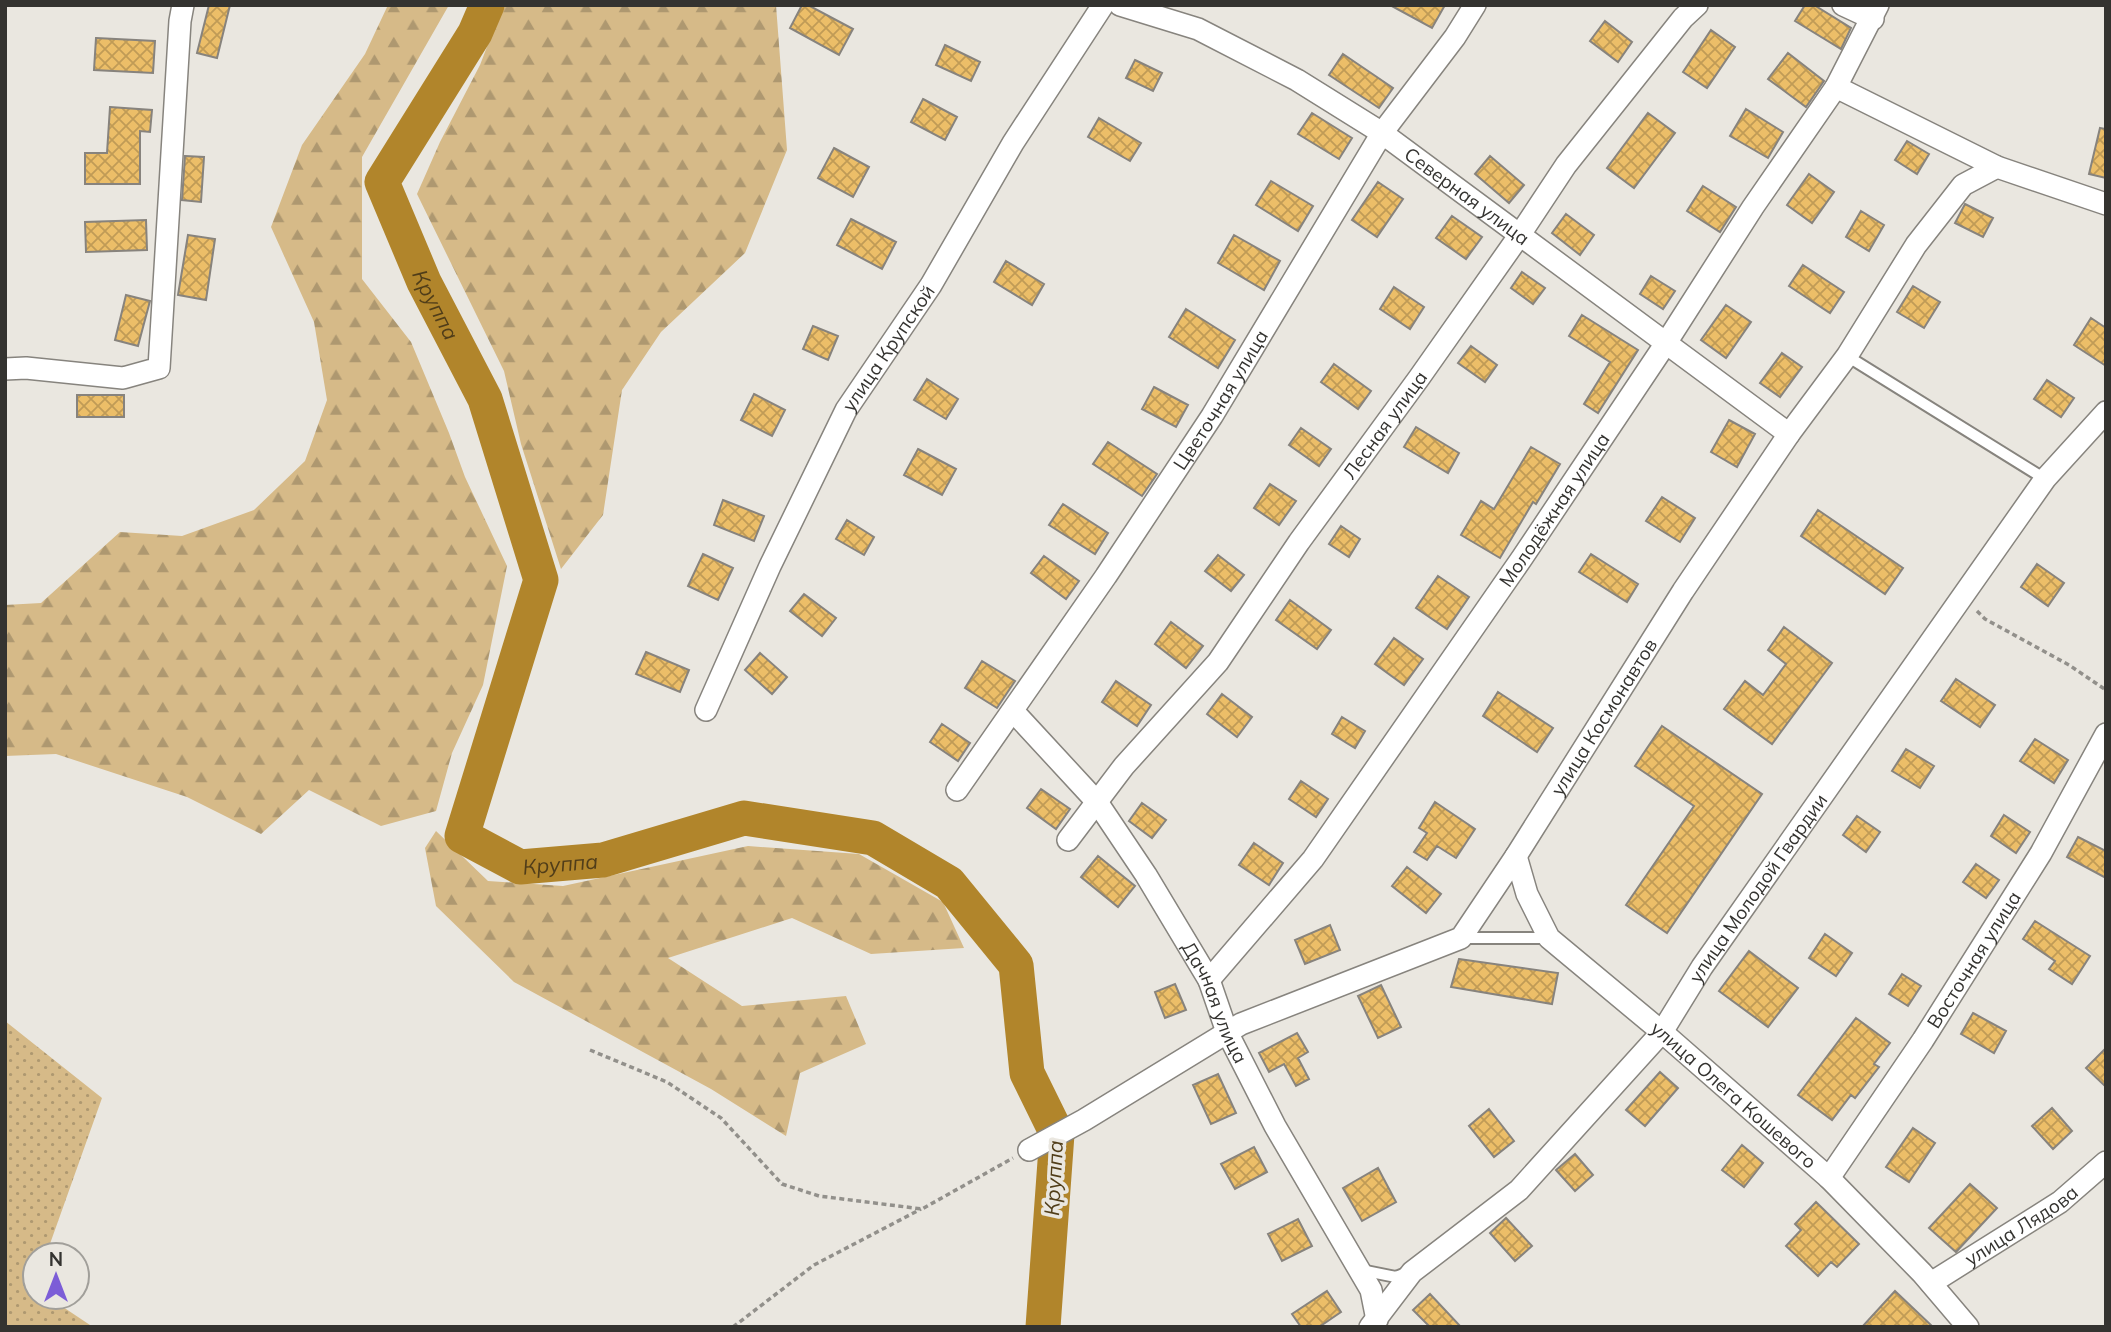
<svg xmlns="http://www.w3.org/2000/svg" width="2111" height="1332" font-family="Mulish,sans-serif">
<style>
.grass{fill:url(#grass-dots)}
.forest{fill:url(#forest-firs)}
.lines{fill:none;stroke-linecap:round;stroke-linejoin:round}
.river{stroke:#b1852b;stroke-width:35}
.building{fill:url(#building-cross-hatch);stroke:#87837d;stroke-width:2}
.service-casing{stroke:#87847e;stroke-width:14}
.minor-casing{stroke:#87847e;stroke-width:24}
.path{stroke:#92908b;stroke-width:3.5;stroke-dasharray:5 3.5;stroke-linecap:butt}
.service{stroke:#fff;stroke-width:10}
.minor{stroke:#fff;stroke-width:21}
.labels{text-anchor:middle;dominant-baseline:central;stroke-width:7;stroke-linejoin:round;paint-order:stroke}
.street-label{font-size:19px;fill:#343330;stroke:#eae7e0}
.water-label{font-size:21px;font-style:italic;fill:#503d19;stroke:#eae7e0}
</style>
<defs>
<pattern id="grass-dots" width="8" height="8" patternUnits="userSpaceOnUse" patternTransform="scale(1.75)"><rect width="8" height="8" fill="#d6ba88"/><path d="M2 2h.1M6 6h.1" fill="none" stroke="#ae9870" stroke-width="1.8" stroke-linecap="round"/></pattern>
<pattern id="forest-firs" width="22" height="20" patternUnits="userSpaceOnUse" patternTransform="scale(1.75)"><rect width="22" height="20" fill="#d6ba88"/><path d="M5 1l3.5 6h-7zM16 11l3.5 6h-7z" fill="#ae9870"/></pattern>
<pattern id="building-cross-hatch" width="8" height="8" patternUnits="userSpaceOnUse" patternTransform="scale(1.75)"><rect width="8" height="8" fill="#ecbe68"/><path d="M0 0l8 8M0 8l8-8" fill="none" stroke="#c09b56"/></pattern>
</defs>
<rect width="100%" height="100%" fill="#eae7e0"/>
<path class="grass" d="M 5,1021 L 102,1098 L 46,1255 L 35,1255 L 35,1297 L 48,1297 L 93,1327 L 5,1327 Z"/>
<path class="forest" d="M 388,5 L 449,5 L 362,157 L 362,279 L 411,342 L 449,433 L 465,477 L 507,566 L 483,685 L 452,753 L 436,811 L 381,826 L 309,790 L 261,834 L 187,797 L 56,754 L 5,756 L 5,605 L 41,603 L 120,532 L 182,536 L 254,510 L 305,461 L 327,400 L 314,322 L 271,227 L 302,145 L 365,54 Z
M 503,5 L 776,5 L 787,150 L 745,253 L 661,332 L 622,390 L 603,515 L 561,569 L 521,444 L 504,371 L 417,194 L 440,142 L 480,65 Z
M 436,831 L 488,881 L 563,886 L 748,846 L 859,854 L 943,902 L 964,948 L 871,954 L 792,918 L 668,958 L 742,1006 L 846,996 L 866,1044 L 800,1073 L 786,1136 L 711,1089 L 514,982 L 436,906 L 425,848 Z"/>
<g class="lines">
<path class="river" id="s1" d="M 487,5 L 475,33 L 382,182 L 424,282 L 485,399 L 541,580 L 462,836 L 520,867 L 603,860 L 744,818 L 873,838 L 949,883 L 1016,965 L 1027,1073 L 1057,1134 L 1043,1327"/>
</g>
<path class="building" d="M 209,5 L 230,5 L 217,58 L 197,53 Z
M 802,5 L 808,5 L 853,29 L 839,55 L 790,28 Z
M 1390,5 L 1445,5 L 1432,28 Z
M 1805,5 L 1814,5 L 1851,28 L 1841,49 L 1795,21 Z
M 1605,21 L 1632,42 L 1618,62 L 1590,41 Z
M 1711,30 L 1735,47 L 1707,88 L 1683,72 Z
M 96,38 L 155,41 L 153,73 L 94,70 Z
M 945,45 L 980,62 L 971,81 L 936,65 Z
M 1788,53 L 1824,81 L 1806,107 L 1768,79 Z
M 1343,54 L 1393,88 L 1379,108 L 1329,75 Z
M 1135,60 L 1162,73 L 1153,91 L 1126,78 Z
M 923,99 L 957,117 L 945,140 L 911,122 Z
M 110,107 L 152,110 L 150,132 L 140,131 L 140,184 L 85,184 L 85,153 L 107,153 Z
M 1746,109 L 1783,132 L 1768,158 L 1730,136 Z
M 1312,113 L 1352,138 L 1339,159 L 1298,134 Z
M 1648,113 L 1675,133 L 1634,188 L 1607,168 Z
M 1099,118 L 1141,143 L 1130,161 L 1088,137 Z
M 2100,128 L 2106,129 L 2106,178 L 2089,174 Z
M 1907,141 L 1929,154 L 1917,174 L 1895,160 Z
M 834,148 L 869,167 L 853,197 L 818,178 Z
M 185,156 L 204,157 L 201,202 L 182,200 Z
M 1490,156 L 1524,185 L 1509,203 L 1475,174 Z
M 1809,174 L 1834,192 L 1812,223 L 1787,205 Z
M 1271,181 L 1313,206 L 1298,231 L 1256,205 Z
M 1378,182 L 1403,199 L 1377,237 L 1352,220 Z
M 1703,186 L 1736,207 L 1720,232 L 1687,211 Z
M 1965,204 L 1993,218 L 1983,237 L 1955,223 Z
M 1861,211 L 1884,225 L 1869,251 L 1846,237 Z
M 1566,214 L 1594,235 L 1580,255 L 1552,233 Z
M 1452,216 L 1482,237 L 1466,259 L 1436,238 Z
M 851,219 L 896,242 L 882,269 L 837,245 Z
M 146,220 L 147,250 L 86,252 L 85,222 Z
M 188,235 L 215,239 L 206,300 L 178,295 Z
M 1234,235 L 1280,261 L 1264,290 L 1218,263 Z
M 1006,261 L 1044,284 L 1032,305 L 994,282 Z
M 1803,265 L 1844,292 L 1830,313 L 1789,286 Z
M 1522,272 L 1545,288 L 1533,304 L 1511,288 Z
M 1651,276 L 1675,291 L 1663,309 L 1640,294 Z
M 1913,286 L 1940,302 L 1924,328 L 1897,312 Z
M 1394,287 L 1424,307 L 1410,329 L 1380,309 Z
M 126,295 L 150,301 L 138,346 L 115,340 Z
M 1726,305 L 1751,322 L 1726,358 L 1701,340 Z
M 1186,309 L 1235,340 L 1218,368 L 1169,337 Z
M 1582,315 L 1638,350 L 1598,413 L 1584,404 L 1610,362 L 1569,336 Z
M 2091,318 L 2106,328 L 2106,366 L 2074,345 Z
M 813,326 L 838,336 L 828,360 L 803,349 Z
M 1471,346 L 1497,365 L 1485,382 L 1458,363 Z
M 1782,353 L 1802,367 L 1780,397 L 1760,383 Z
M 1334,364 L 1371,391 L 1358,409 L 1321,382 Z
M 927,379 L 958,399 L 946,419 L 914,400 Z
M 2047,380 L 2074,398 L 2061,417 L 2034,399 Z
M 1154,387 L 1188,405 L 1176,427 L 1142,409 Z
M 754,394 L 785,410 L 772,436 L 741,420 Z
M 77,395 L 124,395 L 124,417 L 77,417 Z
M 1729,420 L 1755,434 L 1737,467 L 1711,452 Z
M 1416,427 L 1459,453 L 1448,473 L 1404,447 Z
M 1301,428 L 1331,449 L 1319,466 L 1289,445 Z
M 1108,442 L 1157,474 L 1142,496 L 1093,464 Z
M 1531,447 L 1560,464 L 1536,504 L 1533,502 L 1500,558 L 1461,535 L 1481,501 L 1494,509 Z
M 918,449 L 956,469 L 942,495 L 904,475 Z
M 1270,484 L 1296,501 L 1279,525 L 1254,508 Z
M 1662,497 L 1695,518 L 1680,542 L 1646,521 Z
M 723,500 L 764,516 L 754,541 L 714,525 Z
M 1063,504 L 1108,533 L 1095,554 L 1049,525 Z
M 1818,510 L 1903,568 L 1885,594 L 1801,536 Z
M 847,520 L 874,537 L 864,555 L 836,539 Z
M 1341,526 L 1360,539 L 1349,557 L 1329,544 Z
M 703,554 L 733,568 L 718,600 L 688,586 Z
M 1591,554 L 1638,584 L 1627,602 L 1579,572 Z
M 1218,555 L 1244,575 L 1231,591 L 1205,571 Z
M 1044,556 L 1079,581 L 1066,599 L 1031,573 Z
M 2037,564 L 2064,583 L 2048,606 L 2021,587 Z
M 1438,576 L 1469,597 L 1447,629 L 1416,608 Z
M 804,594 L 836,618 L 822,636 L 790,611 Z
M 1290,600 L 1331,630 L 1317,649 L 1276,620 Z
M 1171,622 L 1203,646 L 1186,668 L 1155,644 Z
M 1784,627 L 1832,663 L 1772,744 L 1724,709 L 1745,681 L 1763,695 L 1786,664 L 1768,650 Z
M 1394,638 L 1423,659 L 1404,685 L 1375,664 Z
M 646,652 L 689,670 L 680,692 L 636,674 Z
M 760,653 L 787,677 L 772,694 L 745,670 Z
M 982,661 L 1015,681 L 997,708 L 965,688 Z
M 1956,679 L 1995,705 L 1980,727 L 1941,701 Z
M 1116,681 L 1151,705 L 1137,726 L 1102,702 Z
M 1498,692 L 1553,728 L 1537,752 L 1483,716 Z
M 1222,694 L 1252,717 L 1237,737 L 1207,714 Z
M 1342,717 L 1365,731 L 1355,748 L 1332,734 Z
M 942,724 L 970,743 L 958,761 L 930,742 Z
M 1662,726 L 1762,794 L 1667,933 L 1626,905 L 1694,806 L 1635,766 Z
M 2035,739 L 2068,760 L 2054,783 L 2020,761 Z
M 1906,749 L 1934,766 L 1920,788 L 1892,771 Z
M 1301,781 L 1328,799 L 1316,817 L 1289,799 Z
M 1041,789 L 1070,809 L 1056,829 L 1027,808 Z
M 1435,802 L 1475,829 L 1456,858 L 1437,846 L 1427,860 L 1414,852 L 1427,833 L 1419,828 Z
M 1142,803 L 1166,820 L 1152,838 L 1129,821 Z
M 2004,815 L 2030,832 L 2016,853 L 1991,836 Z
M 1857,816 L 1880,832 L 1866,852 L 1843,835 Z
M 2078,837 L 2106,851 L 2106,878 L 2067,857 Z
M 1254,843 L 1283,863 L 1269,885 L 1239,865 Z
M 1098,856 L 1135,886 L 1118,907 L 1081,877 Z
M 1976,864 L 1999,880 L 1986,898 L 1963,882 Z
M 1407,867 L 1441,894 L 1426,913 L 1392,886 Z
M 2035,921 L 2090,956 L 2072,984 L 2049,969 L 2055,961 L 2023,939 Z
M 1330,925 L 1340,950 L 1305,964 L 1295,940 Z
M 1825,934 L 1852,953 L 1836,976 L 1809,958 Z
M 1749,951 L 1798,988 L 1768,1027 L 1719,991 Z
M 1459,959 L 1558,973 L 1552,1004 L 1451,987 Z
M 1902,974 L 1921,986 L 1908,1006 L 1889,994 Z
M 1175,984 L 1186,1010 L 1165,1018 L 1155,992 Z
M 1381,985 L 1401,1027 L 1378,1038 L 1358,996 Z
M 1973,1013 L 2006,1031 L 1994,1053 L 1961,1034 Z
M 1856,1018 L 1890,1043 L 1874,1064 L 1879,1067 L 1855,1098 L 1851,1095 L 1832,1120 L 1798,1095 Z
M 1297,1033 L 1308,1052 L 1298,1058 L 1309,1079 L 1296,1086 L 1284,1064 L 1269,1072 L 1259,1053 Z
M 2106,1048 L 2106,1087 L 2086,1068 Z
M 1660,1072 L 1678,1088 L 1645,1126 L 1626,1110 Z
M 1218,1074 L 1236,1113 L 1211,1124 L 1193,1085 Z
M 2052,1108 L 2072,1131 L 2053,1149 L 2032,1126 Z
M 1489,1109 L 1514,1141 L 1494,1157 L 1469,1126 Z
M 1913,1128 L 1935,1143 L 1909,1182 L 1886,1167 Z
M 1742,1145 L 1763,1163 L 1744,1187 L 1722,1170 Z
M 1254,1147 L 1267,1172 L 1235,1189 L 1221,1164 Z
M 1575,1154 L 1593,1175 L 1575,1191 L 1556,1170 Z
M 1378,1168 L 1396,1202 L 1362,1221 L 1343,1188 Z
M 1970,1184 L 1997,1208 L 1956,1252 L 1929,1228 Z
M 1816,1202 L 1859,1244 L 1837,1267 L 1831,1262 L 1818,1276 L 1786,1246 L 1801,1230 L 1795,1224 Z
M 1506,1218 L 1532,1246 L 1515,1261 L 1490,1233 Z
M 1298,1219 L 1312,1246 L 1282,1261 L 1268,1234 Z
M 1327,1291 L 1341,1312 L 1319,1327 L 1301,1327 L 1292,1314 Z
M 1895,1291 L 1933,1327 L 1862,1327 Z
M 1430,1294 L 1461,1327 L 1430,1327 L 1413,1310 Z"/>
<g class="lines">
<g class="service-casing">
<path id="service" d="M 1847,356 L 2045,479
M 1461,938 L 1549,938
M 1361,1270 L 1396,1277 L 1406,1273"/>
</g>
<g class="minor-casing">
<g id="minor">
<path id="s2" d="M 1120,5 L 1198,29 L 1297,80 L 1382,133 L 1789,434"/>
<path d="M 1843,5 L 1873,19"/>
<path d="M 1836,87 L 1997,167 L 2106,204"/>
<path d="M 5,369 L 26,368 L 123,378 L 159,368 L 180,21 L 183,5"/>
<path id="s3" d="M 706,710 L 770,566 L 846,410 L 931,285 L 1013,143 L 1103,5"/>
<path id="s4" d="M 1013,711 L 1097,802 L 1146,875 L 1209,980 L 1227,1032 L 1275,1126 L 1371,1290 L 1377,1320"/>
<path id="s5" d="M 957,790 L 1106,576 L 1212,416 L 1382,133 L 1455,37 L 1475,5"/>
<path id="s6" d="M 1068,840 L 1124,766 L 1218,662 L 1299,542 L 1419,378 L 1519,236 L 1566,165 L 1683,18 L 1697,5"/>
<path id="s7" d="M 1516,856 L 1527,894 L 1549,938 L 1662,1032 L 1829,1178 L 1922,1273 L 1968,1327"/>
<path id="s8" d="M 1209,980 L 1313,859 L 1522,558 L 1666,343 L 1753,207 L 1836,87 L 1878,5"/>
<path id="s9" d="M 1029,1150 L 1084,1120 L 1241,1024 L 1461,938 L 1516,856 L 1683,591 L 1789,434 L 1847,356 L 1916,245 L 1963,185 L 1997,167"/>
<path id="s10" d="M 1829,1178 L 1923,1040 L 2041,853 L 2106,734"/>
<path id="s11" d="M 1931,1283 L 2060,1202 L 2106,1162"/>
<path id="s12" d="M 1370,1327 L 1412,1272 L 1519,1190 L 1662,1032 L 1702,967 L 2045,479 L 2106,412"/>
</g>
</g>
<path class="path" d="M 1977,611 L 1985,619 L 2069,665 L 2106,690
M 590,1050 L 667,1082 L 721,1118 L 782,1184 L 819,1196 L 922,1209 L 1013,1158
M 733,1327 L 814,1265 L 921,1209"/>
<use href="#service" class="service"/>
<use href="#minor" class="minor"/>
</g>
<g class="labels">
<g class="street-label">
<text stroke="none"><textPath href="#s2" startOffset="399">Северная улица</textPath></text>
<text stroke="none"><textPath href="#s3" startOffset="406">улица Крупской</textPath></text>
<text stroke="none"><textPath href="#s5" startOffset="471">Цветочная улица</textPath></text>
<text stroke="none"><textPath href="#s6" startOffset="523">Лесная улица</textPath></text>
<text stroke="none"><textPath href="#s8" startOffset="584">Молодёжная улица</textPath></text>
<text stroke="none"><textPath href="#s9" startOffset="746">улица Космонавтов</textPath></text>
<text stroke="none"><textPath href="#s12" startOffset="590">улица Молодой Гвардии</textPath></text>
<text stroke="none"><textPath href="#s10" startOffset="262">Восточная улица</textPath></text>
<text stroke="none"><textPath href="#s4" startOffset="357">Дачная улица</textPath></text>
<text stroke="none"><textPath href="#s7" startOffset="331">улица Олега Кошевого</textPath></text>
<text stroke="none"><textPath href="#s11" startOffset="107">улица Лядова</textPath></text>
</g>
<g class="water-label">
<text stroke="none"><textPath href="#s1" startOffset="340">Круппа</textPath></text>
<text stroke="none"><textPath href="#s1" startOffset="1010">Круппа</textPath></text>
<text transform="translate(1053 1178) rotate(-87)">Круппа</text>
</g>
</g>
<rect width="2111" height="1332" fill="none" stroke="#343330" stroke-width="14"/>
<g transform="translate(56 1276)"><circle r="33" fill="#eae7e0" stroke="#a19f9a" stroke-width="2"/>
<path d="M0-5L12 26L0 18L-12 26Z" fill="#7c5dd7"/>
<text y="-10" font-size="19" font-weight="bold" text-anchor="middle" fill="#343330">N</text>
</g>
</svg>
